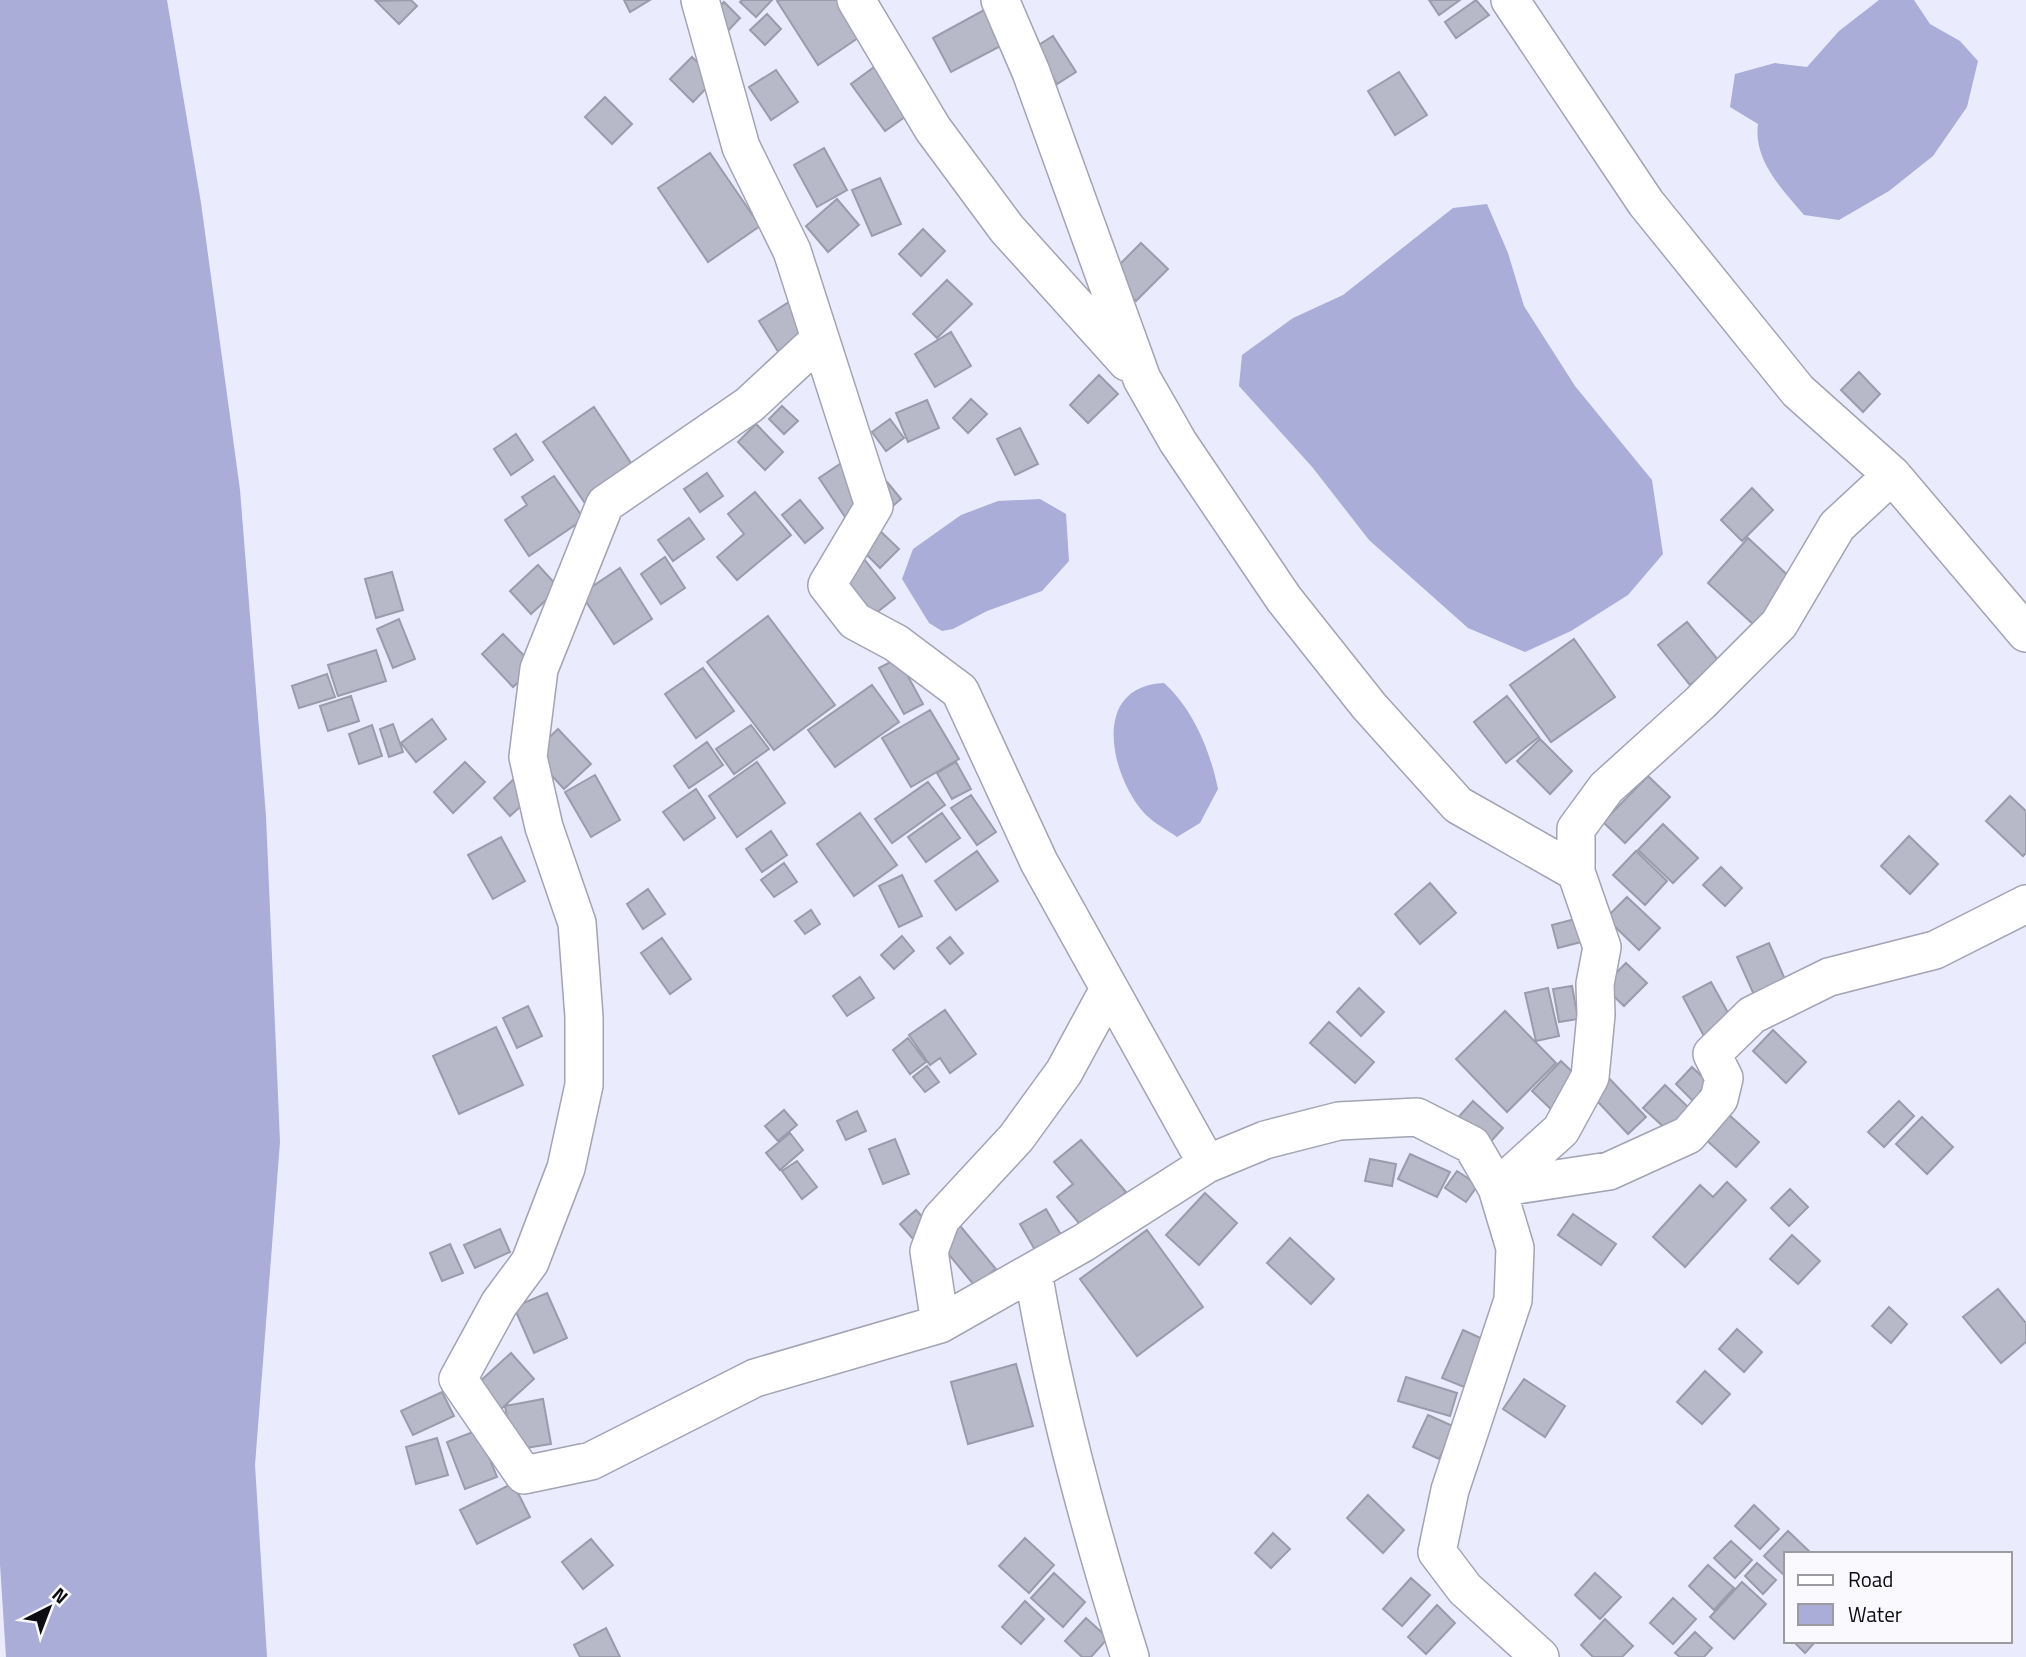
<svg xmlns="http://www.w3.org/2000/svg" width="2026" height="1657" font-family="'Titillium Web',sans-serif">
<style>
.water{fill:#a9add7}
.building{fill:#b7b9c9;stroke:#9a9bab;stroke-width:2}
.lines{fill:none;stroke-linecap:round;stroke-linejoin:round}
.street-casing{stroke:#a2a3b3;stroke-width:40}
.street{stroke:#fff;stroke-width:37}
</style>
<rect width="100%" height="100%" fill="#eaecfd"/>
<path class="water" d="M 0,0 L 167,0 L 201,203 L 240,490 L 266,816 L 280,1142 L 255,1465 L 267,1657 L 6,1657 L 0,1564 Z
M 1879,0 L 1914,0 L 1930,24 L 1960,41 L 1978,61 L 1967,107 L 1933,156 L 1889,191 L 1839,220 L 1804,215 C 1782,189 1753,160 1758,124 L 1730,107 L 1735,74 L 1775,63 L 1807,67 L 1839,31 Z
M 1487,204 L 1508,253 L 1524,306 L 1575,386 L 1652,480 L 1663,554 L 1628,595 L 1571,631 L 1525,652 L 1468,628 L 1369,540 L 1313,468 L 1239,386 L 1242,355 L 1293,318 L 1343,295 L 1453,208 Z
M 1040,499 L 1066,514 L 1069,561 L 1042,591 L 987,611 L 953,629 L 942,631 L 929,623 L 902,579 L 913,549 L 961,515 L 998,501 Z
M 1164,683 C 1193,709 1210,750 1218,789 L 1200,823 L 1177,837 C 1167,830 1154,823 1145,814 C 1110,776 1090,686 1164,683 Z"/>
<path class="building" d="M 411,0 L 417,6 L 399,24 L 376,1 Z
M 624,0 L 650,0 L 630,12 Z
M 742,0 L 772,0 L 756,17 L 740,2 Z
M 779,0 L 838,0 L 861,36 L 818,65 L 777,1 Z
M 1429,0 L 1460,0 L 1439,15 Z
M 1476,0 L 1489,15 L 1456,38 L 1445,22 Z
M 724,2 L 740,18 L 725,34 L 708,17 Z
M 993,5 L 1012,40 L 951,72 L 933,38 Z
M 767,14 L 781,29 L 765,45 L 750,30 Z
M 1053,36 L 1076,72 L 1057,84 L 1034,48 Z
M 692,57 L 715,79 L 693,102 L 670,79 Z
M 881,62 L 916,109 L 885,131 L 851,84 Z
M 776,70 L 798,102 L 771,120 L 749,87 Z
M 1399,72 L 1427,115 L 1395,135 L 1368,91 Z
M 605,97 L 632,124 L 612,144 L 585,117 Z
M 824,148 L 847,190 L 817,207 L 794,165 Z
M 710,153 L 760,226 L 708,262 L 658,188 Z
M 880,178 L 901,224 L 872,236 L 852,190 Z
M 837,199 L 859,225 L 828,252 L 806,226 Z
M 923,229 L 945,251 L 921,276 L 899,254 Z
M 1141,243 L 1168,269 L 1136,301 L 1110,274 Z
M 947,280 L 972,304 L 937,338 L 913,314 Z
M 789,302 L 813,340 L 782,358 L 759,321 Z
M 951,332 L 971,366 L 935,387 L 915,354 Z
M 1859,372 L 1880,394 L 1863,412 L 1841,390 Z
M 1099,375 L 1118,394 L 1088,423 L 1070,405 Z
M 971,399 L 987,414 L 968,433 L 953,418 Z
M 927,400 L 939,428 L 908,442 L 896,413 Z
M 782,406 L 798,421 L 784,434 L 769,419 Z
M 594,407 L 637,472 L 587,506 L 543,442 Z
M 890,419 L 904,438 L 886,451 L 872,432 Z
M 756,424 L 783,452 L 765,470 L 738,442 Z
M 1020,428 L 1038,464 L 1015,475 L 997,439 Z
M 516,434 L 533,460 L 511,475 L 494,449 Z
M 843,462 L 869,502 L 845,517 L 819,478 Z
M 707,473 L 723,496 L 700,512 L 684,489 Z
M 554,476 L 584,519 L 529,556 L 505,520 L 527,505 L 522,497 Z
M 887,482 L 901,499 L 887,511 L 872,493 Z
M 1752,488 L 1773,510 L 1742,541 L 1721,520 Z
M 755,492 L 791,535 L 737,580 L 717,557 L 744,534 L 728,514 Z
M 800,500 L 823,528 L 805,543 L 782,515 Z
M 689,518 L 704,539 L 673,561 L 658,540 Z
M 877,528 L 899,549 L 880,568 L 859,547 Z
M 1748,538 L 1794,581 L 1754,625 L 1708,583 Z
M 665,557 L 685,588 L 661,604 L 641,574 Z
M 864,559 L 895,598 L 871,617 L 840,579 Z
M 538,565 L 559,588 L 531,614 L 510,591 Z
M 620,568 L 652,619 L 614,644 L 581,594 Z
M 392,572 L 403,610 L 376,618 L 365,579 Z
M 768,616 L 835,705 L 774,750 L 707,662 Z
M 399,619 L 415,659 L 393,668 L 377,629 Z
M 1687,622 L 1719,661 L 1690,685 L 1658,645 Z
M 503,634 L 535,667 L 513,687 L 482,654 Z
M 1574,639 L 1615,697 L 1551,742 L 1510,685 Z
M 376,650 L 386,681 L 338,696 L 328,665 Z
M 898,658 L 923,704 L 904,714 L 879,668 Z
M 703,668 L 734,711 L 696,738 L 665,694 Z
M 327,674 L 335,697 L 299,708 L 292,686 Z
M 872,685 L 899,722 L 835,767 L 808,730 Z
M 351,696 L 359,721 L 328,731 L 320,706 Z
M 1507,696 L 1539,737 L 1506,763 L 1474,722 Z
M 930,710 L 959,759 L 911,787 L 882,738 Z
M 432,719 L 446,739 L 416,762 L 401,743 Z
M 393,724 L 403,752 L 389,757 L 380,729 Z
M 372,725 L 382,756 L 359,764 L 349,734 Z
M 751,725 L 769,749 L 734,774 L 716,749 Z
M 558,729 L 591,764 L 564,789 L 532,754 Z
M 1540,739 L 1572,771 L 1550,794 L 1517,761 Z
M 707,742 L 723,765 L 689,788 L 674,766 Z
M 465,762 L 485,782 L 453,813 L 434,792 Z
M 757,762 L 785,803 L 737,837 L 709,796 Z
M 956,762 L 971,789 L 952,799 L 937,773 Z
M 595,775 L 620,820 L 591,837 L 565,792 Z
M 1648,776 L 1670,797 L 1625,843 L 1603,822 Z
M 516,777 L 533,795 L 510,816 L 494,798 Z
M 928,782 L 945,805 L 892,843 L 875,819 Z
M 696,789 L 715,818 L 684,840 L 663,812 Z
M 971,795 L 996,832 L 977,845 L 951,808 Z
M 2010,796 L 2026,811 L 2026,853 L 2023,856 L 1986,821 Z
M 860,813 L 897,865 L 854,896 L 817,844 Z
M 942,813 L 960,838 L 926,862 L 908,837 Z
M 1663,824 L 1698,858 L 1673,883 L 1638,850 Z
M 771,831 L 787,855 L 762,872 L 746,849 Z
M 1909,836 L 1938,864 L 1910,894 L 1881,866 Z
M 501,837 L 525,881 L 493,899 L 468,855 Z
M 977,851 L 998,881 L 956,910 L 935,881 Z
M 1636,851 L 1667,881 L 1645,905 L 1613,875 Z
M 784,863 L 797,882 L 774,897 L 761,880 Z
M 1721,867 L 1742,888 L 1725,906 L 1703,885 Z
M 902,875 L 922,916 L 899,927 L 879,886 Z
M 1430,883 L 1456,913 L 1420,944 L 1395,914 Z
M 648,889 L 665,914 L 643,929 L 627,904 Z
M 1627,897 L 1660,928 L 1639,950 L 1606,918 Z
M 811,910 L 820,924 L 805,934 L 795,921 Z
M 1583,917 L 1589,940 L 1558,948 L 1552,925 Z
M 902,936 L 914,951 L 894,969 L 881,955 Z
M 950,937 L 963,953 L 950,964 L 937,948 Z
M 662,938 L 691,979 L 670,994 L 641,953 Z
M 1769,943 L 1787,984 L 1755,997 L 1737,957 Z
M 1626,963 L 1647,983 L 1624,1006 L 1603,986 Z
M 860,977 L 874,998 L 847,1016 L 833,996 Z
M 1711,982 L 1732,1020 L 1704,1036 L 1683,997 Z
M 1572,986 L 1578,1019 L 1559,1022 L 1553,989 Z
M 1359,988 L 1384,1012 L 1361,1036 L 1337,1012 Z
M 1548,988 L 1559,1036 L 1536,1041 L 1525,993 Z
M 528,1006 L 542,1036 L 517,1048 L 503,1018 Z
M 945,1010 L 976,1054 L 950,1073 L 940,1058 L 930,1065 L 909,1035 Z
M 1505,1011 L 1556,1063 L 1507,1112 L 1456,1059 Z
M 1329,1022 L 1374,1062 L 1355,1083 L 1310,1043 Z
M 496,1027 L 523,1085 L 459,1114 L 433,1056 Z
M 1773,1030 L 1806,1062 L 1786,1083 L 1753,1051 Z
M 908,1038 L 926,1062 L 910,1074 L 893,1050 Z
M 1561,1061 L 1583,1082 L 1554,1112 L 1532,1091 Z
M 927,1066 L 939,1082 L 925,1092 L 913,1077 Z
M 1692,1067 L 1712,1086 L 1695,1103 L 1676,1084 Z
M 1604,1073 L 1646,1117 L 1628,1134 L 1586,1089 Z
M 1665,1085 L 1689,1108 L 1667,1130 L 1643,1108 Z
M 1473,1101 L 1503,1128 L 1484,1149 L 1454,1122 Z
M 1899,1101 L 1914,1116 L 1884,1147 L 1868,1132 Z
M 784,1110 L 797,1125 L 778,1141 L 765,1126 Z
M 857,1111 L 866,1131 L 846,1140 L 837,1121 Z
M 1727,1113 L 1759,1142 L 1736,1167 L 1704,1138 Z
M 1922,1117 L 1953,1147 L 1927,1174 L 1896,1144 Z
M 790,1133 L 803,1150 L 780,1170 L 766,1153 Z
M 895,1139 L 909,1174 L 883,1184 L 869,1149 Z
M 1081,1140 L 1126,1192 L 1084,1229 L 1057,1197 L 1073,1184 L 1054,1162 Z
M 1410,1154 L 1450,1172 L 1437,1197 L 1398,1179 Z
M 1370,1159 L 1396,1164 L 1392,1186 L 1365,1181 Z
M 797,1161 L 817,1187 L 802,1199 L 782,1171 Z
M 1457,1171 L 1478,1185 L 1466,1202 L 1445,1188 Z
M 1727,1182 L 1746,1200 L 1685,1267 L 1653,1237 L 1700,1185 L 1713,1197 Z
M 1790,1189 L 1808,1207 L 1789,1226 L 1771,1208 Z
M 1205,1193 L 1237,1223 L 1199,1265 L 1166,1235 Z
M 1046,1209 L 1061,1235 L 1035,1250 L 1020,1224 Z
M 916,1210 L 930,1225 L 914,1240 L 900,1224 Z
M 1573,1214 L 1616,1244 L 1601,1265 L 1558,1235 Z
M 956,1221 L 996,1269 L 975,1286 L 935,1238 Z
M 500,1229 L 510,1252 L 475,1268 L 464,1245 Z
M 1147,1230 L 1203,1307 L 1137,1356 L 1080,1279 Z
M 1792,1235 L 1820,1261 L 1798,1284 L 1770,1259 Z
M 1290,1238 L 1334,1279 L 1311,1304 L 1267,1263 Z
M 450,1244 L 463,1273 L 442,1281 L 430,1253 Z
M 1998,1289 L 2026,1323 L 2026,1342 L 2001,1363 L 1963,1317 Z
M 547,1293 L 567,1338 L 534,1353 L 514,1307 Z
M 1889,1307 L 1907,1324 L 1891,1343 L 1872,1326 Z
M 1737,1329 L 1762,1352 L 1744,1372 L 1719,1349 Z
M 1463,1330 L 1485,1340 L 1464,1387 L 1442,1378 Z
M 511,1353 L 534,1379 L 500,1410 L 477,1384 Z
M 1016,1364 L 1033,1426 L 968,1444 L 951,1382 Z
M 1705,1371 L 1730,1394 L 1702,1424 L 1677,1402 Z
M 1406,1377 L 1457,1393 L 1450,1416 L 1398,1401 Z
M 1524,1379 L 1565,1406 L 1545,1437 L 1503,1409 Z
M 442,1392 L 454,1416 L 413,1435 L 401,1411 Z
M 543,1399 L 551,1444 L 513,1450 L 505,1406 Z
M 1428,1415 L 1455,1427 L 1439,1459 L 1413,1447 Z
M 478,1430 L 497,1477 L 465,1489 L 447,1442 Z
M 437,1438 L 448,1475 L 416,1484 L 406,1447 Z
M 513,1483 L 530,1517 L 477,1544 L 460,1510 Z
M 1368,1495 L 1404,1530 L 1383,1553 L 1347,1518 Z
M 1754,1505 L 1779,1529 L 1760,1549 L 1735,1526 Z
M 1788,1531 L 1812,1554 L 1786,1554 L 1786,1577 L 1764,1556 Z
M 1273,1533 L 1290,1549 L 1271,1568 L 1255,1553 Z
M 1025,1538 L 1054,1565 L 1029,1593 L 999,1566 Z
M 591,1539 L 613,1565 L 583,1589 L 562,1562 Z
M 1731,1541 L 1752,1560 L 1735,1578 L 1714,1558 Z
M 1757,1563 L 1776,1580 L 1763,1594 L 1745,1576 Z
M 1708,1565 L 1734,1588 L 1714,1610 L 1689,1586 Z
M 1054,1573 L 1085,1602 L 1063,1627 L 1031,1598 Z
M 1595,1573 L 1621,1597 L 1600,1619 L 1575,1595 Z
M 1411,1578 L 1430,1595 L 1402,1626 L 1383,1609 Z
M 1742,1582 L 1766,1604 L 1734,1639 L 1710,1617 Z
M 1673,1598 L 1696,1619 L 1673,1644 L 1650,1623 Z
M 1025,1601 L 1044,1619 L 1021,1644 L 1002,1627 Z
M 1437,1605 L 1455,1623 L 1426,1654 L 1408,1637 Z
M 1086,1618 L 1108,1638 L 1091,1657 L 1082,1657 L 1065,1641 Z
M 1605,1619 L 1633,1646 L 1622,1657 L 1593,1657 L 1581,1645 Z
M 606,1628 L 620,1657 L 580,1657 L 574,1645 Z
M 1695,1632 L 1712,1648 L 1704,1657 L 1680,1657 L 1675,1653 Z
M 1793,1641 L 1816,1641 L 1805,1653 Z"/>
<g class="lines">
<g class="street-casing">
<path id="street" d="M 700,0 L 741,147 L 792,251 L 874,506 L 827,585 L 855,621 L 896,643 L 960,691 L 1039,862 L 1207,1164 L 1083,1243 L 940,1324 L 755,1378 L 591,1461 L 524,1475 L 458,1379 L 499,1304 L 530,1262 L 566,1168 L 584,1085 L 584,1017 L 577,923 L 544,827 L 528,757 L 539,669 L 605,504 L 749,405 L 820,339
M 856,0 L 933,129 L 1007,229 L 1127,362
M 1000,0 L 1031,72 L 1142,379 L 1178,442 L 1284,599 L 1369,706 L 1458,805 L 1576,872
M 1510,0 L 1646,203 L 1798,391 L 1892,475 L 2026,633
M 1207,1164 L 1265,1140 L 1339,1121 L 1417,1117 L 1472,1145 L 1497,1188 L 1515,1248 L 1513,1300 L 1450,1490 L 1437,1552 L 1465,1589 L 1540,1657
M 1497,1188 L 1561,1130 L 1590,1077 L 1596,1015 L 1595,984 L 1602,947 L 1576,872 L 1576,829 L 1606,788 L 1700,703 L 1779,624 L 1837,526 L 1892,475
M 1497,1188 L 1609,1171 L 1688,1135 L 1719,1099 L 1724,1078 L 1712,1054 L 1752,1015 L 1829,977 L 1935,950 L 2026,904
M 1033,1272 C 1055,1402 1090,1530 1130,1657
M 940,1324 L 929,1251 L 941,1219 L 1016,1138 L 1064,1072 L 1109,989"/>
</g>
<use href="#street" class="street"/>
</g>
<rect x="1784" y="1552" width="228" height="91" fill="#fafafe" stroke="#9b9ba0" stroke-width="2"/>
<rect x="1798" y="1575" width="35" height="10" fill="#ffffff" stroke="#9b9ba0" stroke-width="2"/>
<text x="1848" y="1587" font-size="21" fill="#0c0c12">Road</text>
<rect x="1798" y="1604" width="35" height="21" fill="#a9add7" stroke="#9b9ba0" stroke-width="2"/>
<text x="1848" y="1622" font-size="21" fill="#0c0c12">Water</text>
<g transform="translate(49 1608) rotate(42)" stroke="#fafafe" stroke-width="5" paint-order="stroke">
<path d="M0-5L12 26L0 18L-12 26Z" fill="#0c0c12"/>
<text y="-10" font-size="19" font-weight="bold" text-anchor="middle" fill="#0c0c12">N</text>
</g>
</svg>
